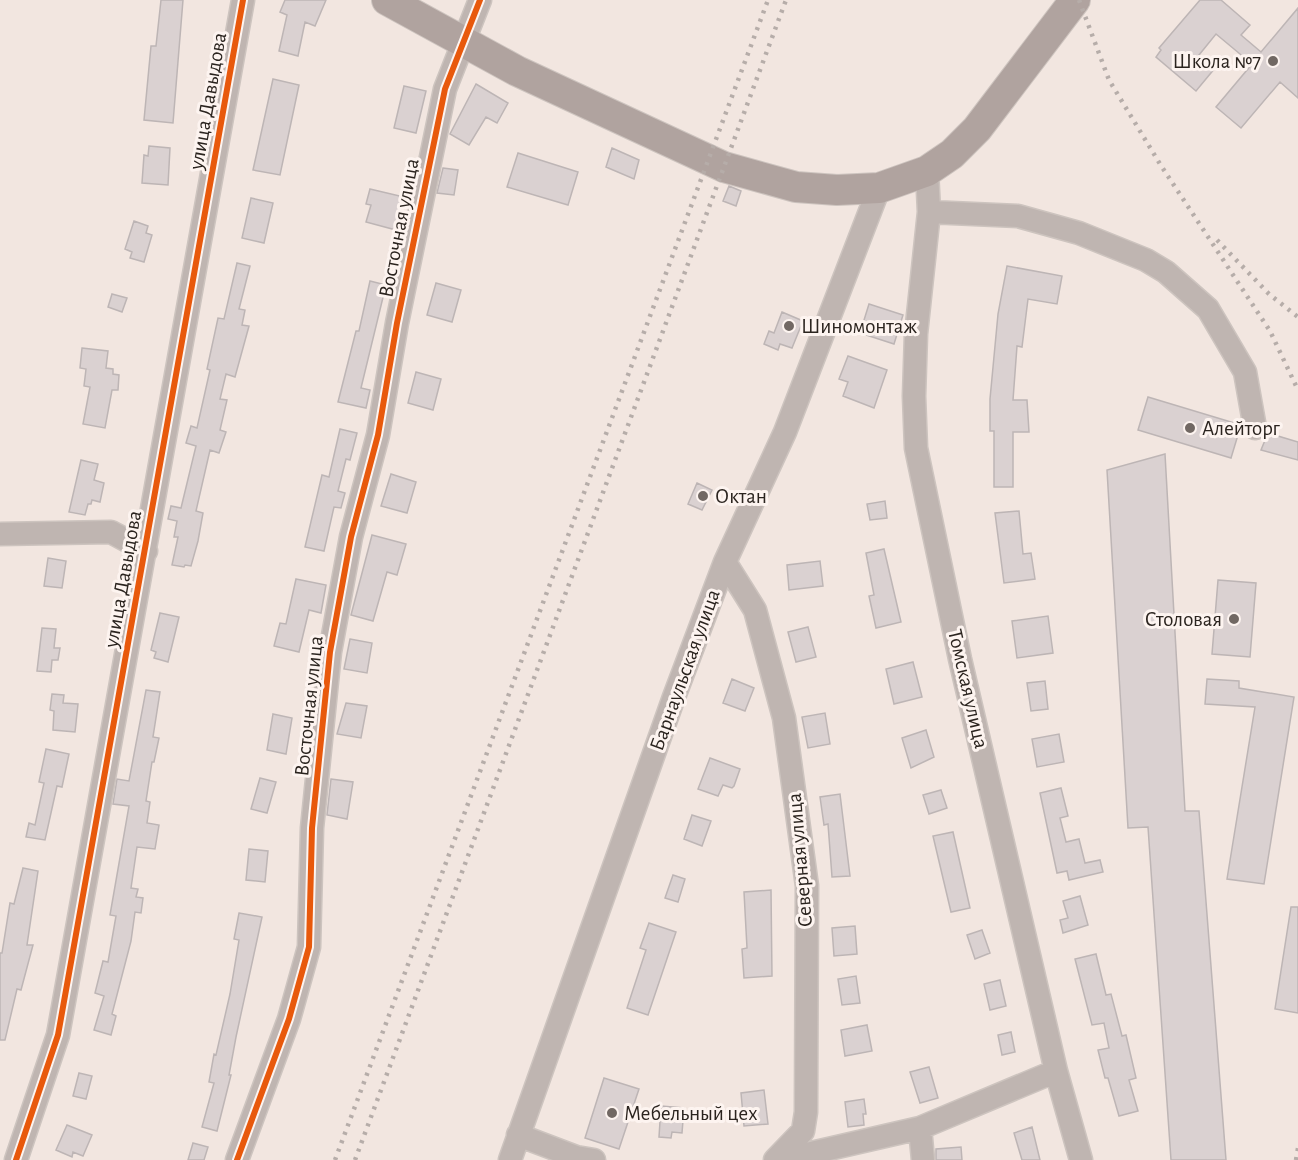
<svg xmlns="http://www.w3.org/2000/svg" width="1298" height="1160" font-family="'Alegreya Sans',sans-serif">
<style>
.building{fill:#dad1d1;stroke:#bdb5b5;stroke-width:1.5}
.lines{fill:none;stroke-linecap:round;stroke-linejoin:round}
.minor-casing{stroke:#cdc4bf;stroke-width:25}
.major-casing{stroke:#cdc4bf;stroke-width:32}
.minor{stroke:#bfb5b1;stroke-width:22}
.major{stroke:#b0a39f;stroke-width:30}
.rail{stroke:#b6ada9;stroke-width:4.5;stroke-dasharray:3 6;stroke-linecap:butt}
.cycleway-casing{stroke:#fdf4f0;stroke-width:10}
.cycleway{stroke:#e8590c;stroke-width:6}
.poi-dot{fill:#716863;stroke:#fdf4f0;stroke-width:2}
.labels{text-anchor:middle;dominant-baseline:central;stroke-width:6;stroke-linejoin:round;paint-order:stroke}
.poi-label{font-size:21px;fill:#2b241f;stroke:#fdf4f0;text-anchor:start}
.street-label{font-size:21px;fill:#2b241f;stroke:#fdf4f0}
</style>
<rect width="100%" height="100%" fill="#f2e6e0"/>
<path class="building" d="M 161,0 L 183,0 L 173,123 L 144,120 L 151,46 L 156,46 Z
M 285,0 L 326,0 L 315,26 L 305,22 L 298,56 L 279,51 L 287,15 L 280,12 Z
M 1200,0 L 1221,0 L 1250,25 L 1241,35 L 1261,52 L 1298,8 L 1298,98 L 1280,82 L 1241,128 L 1216,107 L 1252,64 L 1216,34 L 1199,55 L 1215,68 L 1196,91 L 1156,57 L 1161,50 L 1159,48 Z
M 273,79 L 299,85 L 280,175 L 253,170 Z
M 476,84 L 508,103 L 497,123 L 486,117 L 469,145 L 450,134 Z
M 404,86 L 426,91 L 416,133 L 394,128 Z
M 149,146 L 170,148 L 168,185 L 142,183 L 144,155 L 148,156 Z
M 612,148 L 639,160 L 634,179 L 606,167 Z
M 518,153 L 578,172 L 568,205 L 507,187 Z
M 443,168 L 458,170 L 454,195 L 437,193 Z
M 729,186 L 741,191 L 736,206 L 723,201 Z
M 370,189 L 404,197 L 396,230 L 366,222 L 371,205 L 366,204 Z
M 251,198 L 273,203 L 264,243 L 242,238 Z
M 134,221 L 148,226 L 146,233 L 152,235 L 144,262 L 130,258 L 132,252 L 125,249 Z
M 237,263 L 250,266 L 239,309 L 245,310 L 242,325 L 249,326 L 235,377 L 226,374 L 220,399 L 227,400 L 220,430 L 226,432 L 219,453 L 210,450 L 196,511 L 203,513 L 198,541 L 191,566 L 185,565 L 184,567 L 172,565 L 178,537 L 174,537 L 177,521 L 168,519 L 171,506 L 181,508 L 196,446 L 186,443 L 191,426 L 197,428 L 210,370 L 207,369 L 218,318 L 224,319 Z
M 1007,266 L 1062,276 L 1057,304 L 1028,299 L 1022,347 L 1017,346 L 1013,400 L 1027,400 L 1029,432 L 1013,432 L 1013,487 L 994,487 L 994,431 L 990,431 L 990,399 L 998,314 Z
M 370,281 L 386,285 L 361,388 L 370,390 L 366,408 L 338,402 L 356,331 L 359,331 Z
M 436,283 L 461,290 L 452,322 L 427,315 Z
M 112,294 L 127,298 L 122,312 L 108,307 Z
M 869,304 L 903,315 L 894,344 L 860,333 Z
M 782,312 L 803,321 L 792,348 L 780,344 L 778,350 L 764,344 L 769,331 L 774,333 Z
M 82,348 L 108,351 L 106,368 L 113,369 L 113,374 L 119,375 L 118,390 L 112,390 L 105,428 L 83,424 L 90,387 L 84,386 L 86,369 L 80,368 Z
M 848,356 L 887,370 L 874,408 L 843,396 L 848,382 L 839,379 Z
M 416,372 L 441,379 L 433,410 L 408,403 Z
M 1148,397 L 1241,425 L 1231,458 L 1138,430 Z
M 340,429 L 357,433 L 350,460 L 346,459 L 338,491 L 345,493 L 341,508 L 334,507 L 324,551 L 305,547 L 322,475 L 329,477 Z
M 1268,433 L 1298,442 L 1298,460 L 1261,450 Z
M 1165,454 L 1185,811 L 1199,811 L 1226,1160 L 1171,1160 L 1148,827 L 1128,828 L 1107,470 Z
M 81,460 L 98,464 L 94,480 L 104,483 L 100,502 L 92,500 L 91,504 L 88,504 L 85,515 L 69,512 Z
M 391,474 L 416,482 L 407,513 L 381,506 Z
M 697,483 L 712,490 L 702,510 L 688,504 Z
M 885,501 L 887,518 L 870,520 L 867,504 Z
M 1019,511 L 1023,554 L 1031,553 L 1035,579 L 1004,583 L 995,513 Z
M 372,535 L 406,544 L 397,575 L 387,572 L 373,621 L 351,615 Z
M 884,549 L 901,622 L 876,628 L 869,596 L 874,595 L 866,553 Z
M 48,558 L 66,561 L 62,588 L 44,586 Z
M 820,561 L 823,586 L 789,590 L 787,565 Z
M 296,579 L 326,585 L 321,613 L 309,610 L 299,652 L 274,646 L 280,623 L 286,624 Z
M 1218,580 L 1256,583 L 1250,657 L 1212,654 Z
M 160,613 L 179,617 L 168,662 L 154,658 L 156,652 L 151,650 Z
M 1048,616 L 1053,653 L 1017,658 L 1012,621 Z
M 808,627 L 816,657 L 796,662 L 788,632 Z
M 42,628 L 56,629 L 54,648 L 60,648 L 58,660 L 52,660 L 51,672 L 37,671 Z
M 350,639 L 372,643 L 367,673 L 344,669 Z
M 913,662 L 922,697 L 894,704 L 886,669 Z
M 732,679 L 754,688 L 745,711 L 723,703 Z
M 1207,679 L 1239,681 L 1239,688 L 1294,697 L 1264,884 L 1227,879 L 1255,707 L 1205,704 Z
M 1045,681 L 1048,709 L 1031,711 L 1027,683 Z
M 146,690 L 160,692 L 153,737 L 159,738 L 154,762 L 152,762 L 146,801 L 150,802 L 147,823 L 159,825 L 155,849 L 137,847 L 131,888 L 138,889 L 136,897 L 143,898 L 141,913 L 135,912 L 131,941 L 112,1014 L 116,1016 L 111,1035 L 94,1030 L 104,996 L 95,993 L 103,961 L 108,962 L 116,916 L 110,915 L 129,806 L 113,804 L 117,779 L 129,781 Z
M 52,694 L 64,695 L 63,703 L 78,704 L 75,732 L 53,730 L 54,711 L 50,710 Z
M 346,703 L 367,706 L 361,738 L 337,734 Z
M 825,713 L 830,744 L 808,748 L 802,717 Z
M 273,714 L 292,718 L 286,754 L 267,750 Z
M 926,730 L 934,757 L 911,768 L 902,738 Z
M 1059,734 L 1064,762 L 1037,767 L 1032,739 Z
M 46,749 L 69,754 L 62,787 L 57,786 L 45,840 L 26,837 L 29,823 L 35,825 L 44,783 L 39,782 Z
M 710,758 L 740,769 L 734,786 L 732,788 L 723,785 L 718,796 L 698,789 Z
M 260,778 L 276,782 L 267,813 L 251,809 Z
M 331,779 L 353,782 L 347,819 L 327,815 Z
M 1061,788 L 1068,816 L 1060,818 L 1066,842 L 1079,839 L 1085,863 L 1100,860 L 1103,872 L 1069,880 L 1067,871 L 1057,873 L 1040,793 Z
M 941,790 L 947,808 L 929,814 L 923,795 Z
M 840,794 L 850,876 L 832,877 L 828,824 L 824,825 L 820,797 Z
M 692,815 L 711,821 L 702,846 L 684,839 Z
M 953,832 L 970,908 L 951,912 L 933,836 Z
M 249,849 L 268,851 L 265,882 L 246,880 Z
M 23,868 L 38,871 L 27,945 L 33,945 L 21,990 L 17,989 L 5,1040 L 0,1040 L 0,953 L 2,953 L 10,903 L 14,904 Z
M 673,875 L 685,879 L 678,902 L 665,898 Z
M 771,890 L 772,976 L 744,978 L 742,949 L 747,948 L 744,892 Z
M 1080,896 L 1088,925 L 1063,933 L 1060,920 L 1068,918 L 1063,901 Z
M 1291,907 L 1298,907 L 1298,1013 L 1275,1009 Z
M 239,913 L 262,917 L 236,1037 L 229,1075 L 231,1075 L 217,1131 L 202,1127 L 214,1083 L 209,1082 L 214,1054 L 216,1055 L 230,994 L 239,940 L 234,939 Z
M 649,923 L 676,932 L 648,1015 L 627,1008 L 646,950 L 640,948 Z
M 855,926 L 857,954 L 834,956 L 832,928 Z
M 982,930 L 990,953 L 975,959 L 967,935 Z
M 1096,954 L 1106,995 L 1111,994 L 1122,1036 L 1126,1035 L 1136,1078 L 1129,1080 L 1138,1111 L 1119,1116 L 1108,1078 L 1105,1078 L 1098,1050 L 1109,1048 L 1104,1023 L 1092,1025 L 1075,959 Z
M 856,976 L 860,1003 L 842,1005 L 838,979 Z
M 1000,980 L 1006,1006 L 990,1010 L 984,984 Z
M 867,1025 L 872,1051 L 845,1056 L 841,1030 Z
M 1011,1032 L 1015,1052 L 1002,1055 L 998,1035 Z
M 929,1067 L 938,1098 L 920,1103 L 910,1072 Z
M 79,1073 L 92,1076 L 86,1099 L 73,1096 Z
M 604,1078 L 639,1089 L 619,1149 L 585,1138 Z
M 764,1090 L 768,1124 L 744,1126 L 741,1093 Z
M 864,1099 L 866,1114 L 863,1114 L 864,1125 L 848,1127 L 845,1102 Z
M 661,1106 L 684,1108 L 682,1133 L 672,1132 L 671,1138 L 659,1137 Z
M 67,1125 L 92,1135 L 83,1156 L 73,1152 L 72,1157 L 56,1150 Z
M 1032,1127 L 1040,1160 L 1022,1160 L 1014,1133 Z
M 193,1143 L 208,1147 L 204,1160 L 188,1160 Z
M 961,1147 L 962,1160 L 936,1160 L 936,1149 Z"/>
<g class="lines">
<g class="minor-casing">
<path id="minor" d="M 927,171 L 929,212 L 1018,216 L 1079,233 L 1146,260 L 1166,272 L 1208,309 L 1245,372 L 1255,428
M 929,212 L 916,334 L 914,396 L 916,448 L 960,659 L 1056,1071 L 1081,1160
M 0,534 L 111,532 L 146,551
M 725,562 L 755,610 L 784,718 L 807,886 L 806,1112 L 803,1131 L 775,1160
M 920,1128 L 923,1160
M 518,1135 L 576,1157 L 594,1160
M 16,1160 L 58,1035 L 243,0
M 237,1160 L 289,1019 L 309,947 L 312,828 L 330,652 L 351,537 L 378,435 L 397,323 L 445,89 L 480,0
M 510,1160 L 674,697 L 725,562 L 785,432 L 879,188
M 781,1160 L 920,1128 L 1056,1071"/>
</g>
<g class="major-casing">
<path id="major" d="M 387,0 L 517,71 L 724,167 L 796,187 L 837,190 L 879,188 L 927,171 L 952,154 L 977,129 L 1075,0"/>
</g>
<use href="#minor" class="minor"/>
<use href="#major" class="major"/>
<path class="rail" d="M 1079,0 L 1109,80 L 1160,164 L 1270,331 L 1298,390
M 1217,240 L 1269,294 L 1298,317
M 335,1160 L 768,0
M 355,1160 L 786,0
M 1296,1160 L 1298,1148"/>
<g class="cycleway-casing">
<path id="cycleway" d="M 16,1160 L 58,1035 L 243,0
M 237,1160 L 289,1019 L 309,947 L 312,828 L 330,652 L 351,537 L 378,435 L 397,323 L 445,89 L 480,0"/>
</g>
<use href="#cycleway" class="cycleway"/>
</g>
<g class="poi-dot">
<circle cx="1273" cy="61" r="6"/>
<circle cx="789" cy="326" r="6"/>
<circle cx="1190" cy="428" r="6"/>
<circle cx="703" cy="496" r="6"/>
<circle cx="1234" cy="619" r="6"/>
<circle cx="612" cy="1113" r="6"/>
</g>
<g class="labels">
<g class="poi-label">
<text x="1261" y="61" text-anchor="end">Школа №7</text>
<text x="801" y="326">Шиномонтаж</text>
<text x="1202" y="428">Алейторг</text>
<text x="715" y="496">Октан</text>
<text x="1222" y="619" text-anchor="end">Столовая</text>
<text x="624" y="1113">Мебельный цех</text>
</g>
<g class="street-label">
<text transform="translate(208 101) rotate(-80)">улица Давыдова</text>
<text transform="translate(399 228) rotate(-79)">Восточная улица</text>
<text transform="translate(123 579) rotate(-80)">улица Давыдова</text>
<text transform="translate(685 670) rotate(-70)">Барнаульская улица</text>
<text transform="translate(968 689) rotate(77)">Томская улица</text>
<text transform="translate(309 706) rotate(-84)">Восточная улица</text>
<text transform="translate(800 860) rotate(-95)">Северная улица</text>
</g>
</g>
</svg>
